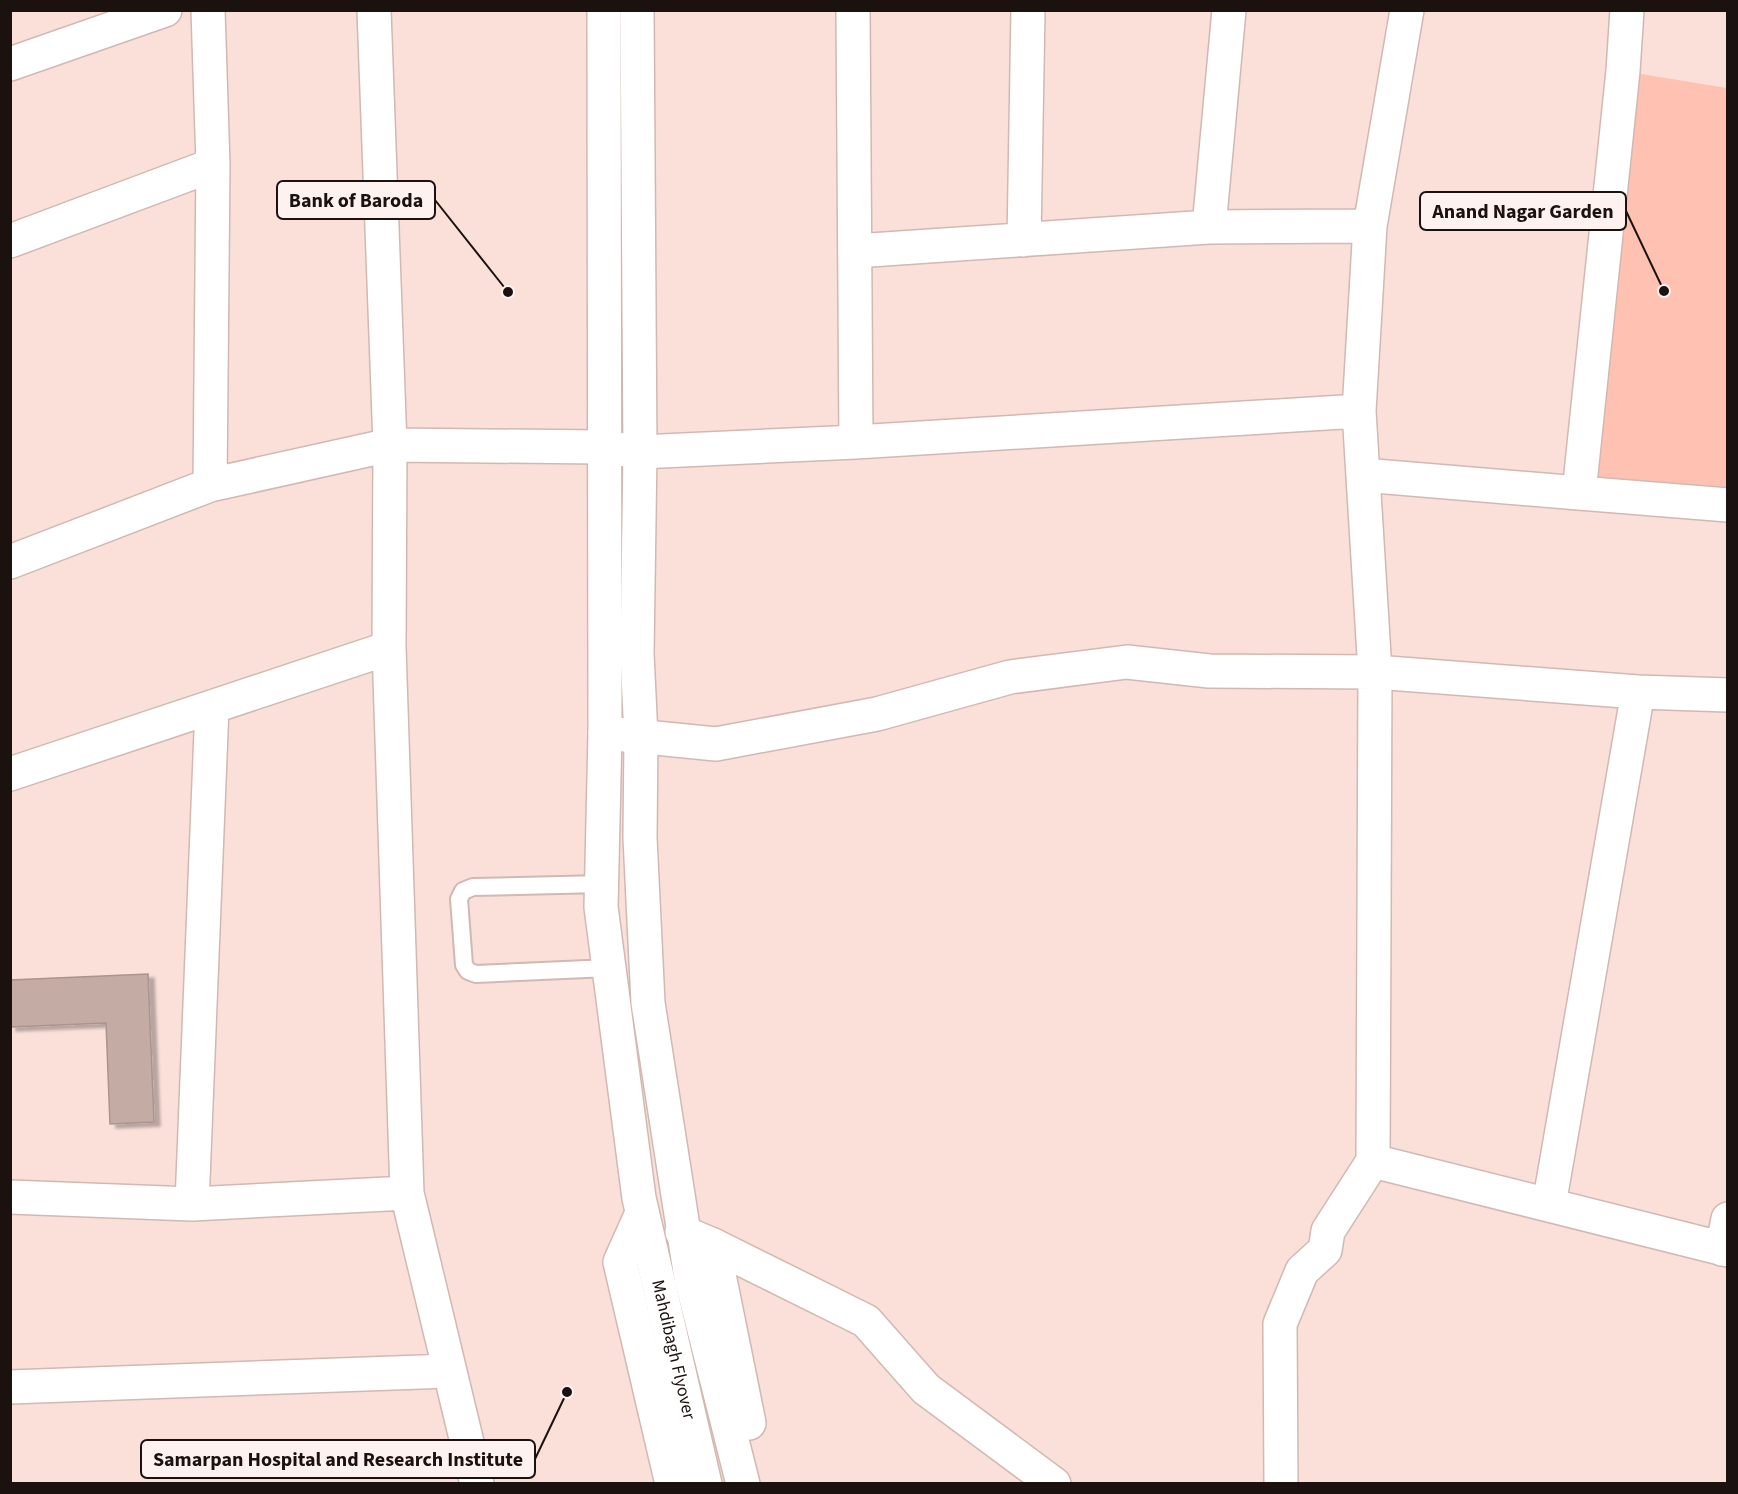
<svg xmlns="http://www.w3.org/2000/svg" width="1738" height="1494" font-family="'Source Sans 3',sans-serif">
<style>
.green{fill:#ffc1b2}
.building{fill:#c4aba4;stroke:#ac938d;stroke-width:1.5;filter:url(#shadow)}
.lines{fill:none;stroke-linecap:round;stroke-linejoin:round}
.lane-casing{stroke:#d2b8b2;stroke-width:20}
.street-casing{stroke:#d2b8b2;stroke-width:36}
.secondary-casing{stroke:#d2b8b2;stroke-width:36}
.lane{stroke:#fff;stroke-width:16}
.street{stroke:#fff;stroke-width:33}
.secondary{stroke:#fff;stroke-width:33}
.labels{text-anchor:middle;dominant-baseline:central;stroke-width:6;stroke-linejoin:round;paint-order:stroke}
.street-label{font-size:18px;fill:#1b1210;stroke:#fdf2ef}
.leader{fill:none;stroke:#1b1210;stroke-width:2}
.callout-dot{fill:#1b1210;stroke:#fdf2ef;stroke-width:2}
.callout{fill:#fdf2ef;stroke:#1b1210;stroke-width:2}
.callout-label{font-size:20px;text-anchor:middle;font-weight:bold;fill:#1b1210}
</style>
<defs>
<filter id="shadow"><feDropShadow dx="6" dy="4" stdDeviation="1.5" flood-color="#0004"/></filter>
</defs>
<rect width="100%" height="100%" fill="#fbe0da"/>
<path class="green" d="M 1623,71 L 1727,88 L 1727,503 L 1579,493 Z"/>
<path class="building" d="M 148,974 L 154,1122 L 110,1124 L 106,1023 L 10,1027 L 10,980 Z"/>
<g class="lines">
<g class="lane-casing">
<path id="lane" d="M 602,884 L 473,887 L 463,891 L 459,899 L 464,965 L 468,971 L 476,974 L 609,968"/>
</g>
<g class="street-casing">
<path id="street" d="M 208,10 L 213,165 L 210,485
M 853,10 L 856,442
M 1627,10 L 1623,71 L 1579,493 L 1728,505
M 10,64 L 165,10
M 1209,227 L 1229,10
M 1024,240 L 1028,10
M 10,241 L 213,165
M 855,251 L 1209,227 L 1370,226
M 1359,411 L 1370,226 L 1407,10
M 1363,475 L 1579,493
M 10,562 L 210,485 L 390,445 L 603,447 L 640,452 L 856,442 L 1359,411 L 1375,672 L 1373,1161 L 1728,1250
M 389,648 L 407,1193 L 477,1484
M 605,733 L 716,744 L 877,714 L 1010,677 L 1127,662 L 1209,671 L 1375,672 L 1638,692 L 1728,695
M 10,774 L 389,648 L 390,445 L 374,10
M 10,1197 L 192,1204 L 407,1193
M 192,1204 L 212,707
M 1549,1205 L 1638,692
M 642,1213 L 620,1262 L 672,1484
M 713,1245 L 866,1321 L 926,1389 L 1054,1484
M 1722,1249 L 1728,1219
M 10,1387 L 449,1371
M 1281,1484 L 1280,1324 L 1302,1271 L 1325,1250 L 1328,1231 L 1373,1161"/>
</g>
<g class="secondary-casing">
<g id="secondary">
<path id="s1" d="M 604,10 L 605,733 L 601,907 L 639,1198 L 705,1484"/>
<path d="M 637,10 L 640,452 L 637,654 L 641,736 L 640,838 L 648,1003 L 691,1278 L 743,1484"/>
<path d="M 682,1232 L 713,1245 L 749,1423"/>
</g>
</g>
<use href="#lane" class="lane"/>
<use href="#street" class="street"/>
<use href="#secondary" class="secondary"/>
</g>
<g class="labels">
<g class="street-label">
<text stroke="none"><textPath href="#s1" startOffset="1346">Mahdibagh Flyover</textPath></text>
</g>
</g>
<path class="leader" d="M508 292L435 200M1664 291L1626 211M567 1392L535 1459"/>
<g class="callout-dot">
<circle cx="508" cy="292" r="6"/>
<circle cx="1664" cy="291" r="6"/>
<circle cx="567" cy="1392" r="6"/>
</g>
<g class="callout">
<rect x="277" y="181" width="158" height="38" rx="6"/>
<rect x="1420" y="192" width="206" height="38" rx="6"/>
<rect x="141" y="1440" width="394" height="38" rx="6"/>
</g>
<g class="callout-label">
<text x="356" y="207">Bank of Baroda</text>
<text x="1523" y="218">Anand Nagar Garden</text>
<text x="338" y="1466">Samarpan Hospital and Research Institute</text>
</g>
<rect width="1738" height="1494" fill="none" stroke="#1b1210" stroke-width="24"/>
</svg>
